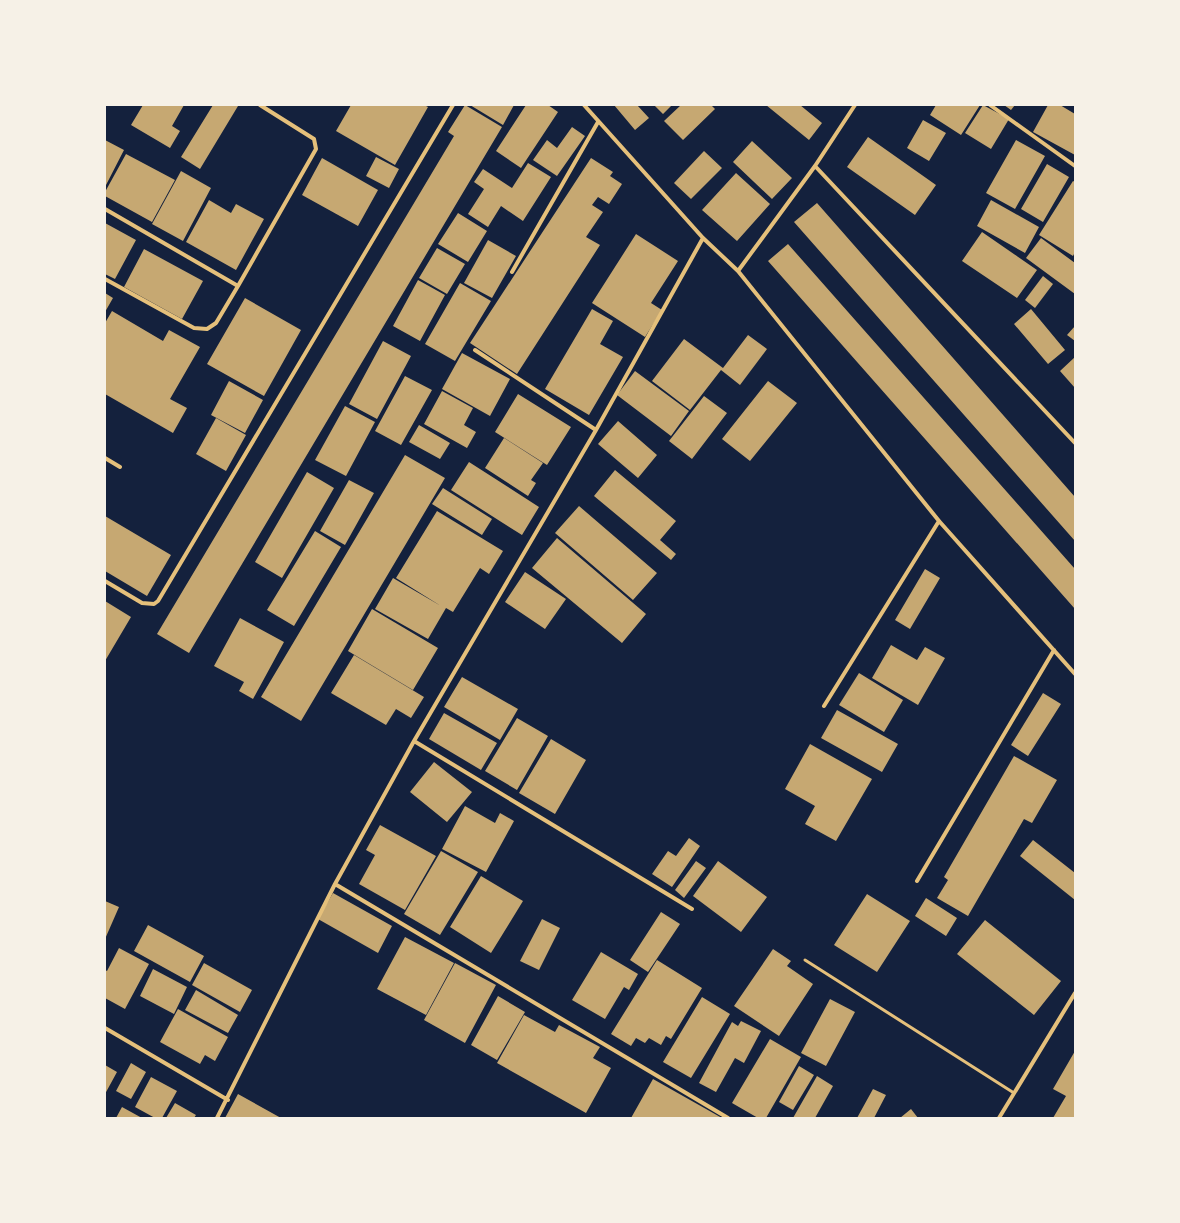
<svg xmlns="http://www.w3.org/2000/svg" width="1180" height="1223" font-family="Literata,serif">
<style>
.building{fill:#c6a872}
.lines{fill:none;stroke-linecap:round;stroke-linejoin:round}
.service{stroke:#e5c07b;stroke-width:3}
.minor{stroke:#e5c07b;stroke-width:4}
</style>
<rect width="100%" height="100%" fill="#14213d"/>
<path class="building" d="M 143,105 L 184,105 L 172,126 L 180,131 L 170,148 L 131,125 Z
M 213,105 L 238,106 L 200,169 L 181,157 Z
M 351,105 L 424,105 L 428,107 L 395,165 L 336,131 Z
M 465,105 L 502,127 L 189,653 L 157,634 L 454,136 L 448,132 Z
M 470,105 L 514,105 L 503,125 Z
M 526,105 L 548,105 L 558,112 L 521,168 L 496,151 Z
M 614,105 L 637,105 L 649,118 L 635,130 Z
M 654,105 L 672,105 L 663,114 Z
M 681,105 L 711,105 L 715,109 L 683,140 L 664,121 Z
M 766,105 L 800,105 L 822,123 L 809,140 Z
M 936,105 L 980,105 L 961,135 L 930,115 Z
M 983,105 L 1009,119 L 991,149 L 965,133 Z
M 1004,105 L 1015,105 L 1011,110 Z
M 1048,105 L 1060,105 L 1075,114 L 1075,155 L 1033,132 Z
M 923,120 L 946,133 L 929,161 L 907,148 Z
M 572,127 L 585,136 L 557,176 L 533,160 L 547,140 L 557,148 Z
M 868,137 L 936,185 L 915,215 L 847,167 Z
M 105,140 L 124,150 L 105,187 Z
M 1016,140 L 1045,156 L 1015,209 L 986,193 Z
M 752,141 L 792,178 L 772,199 L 733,162 Z
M 704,151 L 722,168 L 691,199 L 674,183 Z
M 126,154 L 175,180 L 152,222 L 105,196 L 105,192 Z
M 376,157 L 399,169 L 389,188 L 366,176 Z
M 322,158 L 378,190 L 358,226 L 302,195 Z
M 591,158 L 613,172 L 610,176 L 622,184 L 609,204 L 598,197 L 592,205 L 603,212 L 586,237 L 600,245 L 517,374 L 470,343 Z
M 528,163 L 551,177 L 523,221 L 501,206 L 488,227 L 468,214 L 484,189 L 474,182 L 483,169 L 512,188 Z
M 1047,164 L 1069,177 L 1043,222 L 1021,209 Z
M 181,171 L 211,188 L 183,241 L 152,224 Z
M 736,173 L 770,204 L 737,241 L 702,210 Z
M 1073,181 L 1075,182 L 1075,252 L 1073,256 L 1039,235 Z
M 209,200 L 231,213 L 236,204 L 264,219 L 236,270 L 186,242 Z
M 991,200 L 1039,227 L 1025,253 L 977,226 Z
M 817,203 L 1075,497 L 1075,541 L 794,222 Z
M 458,213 L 487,231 L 468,262 L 438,244 Z
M 105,223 L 136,240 L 115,279 L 105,274 Z
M 982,232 L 1037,270 L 1017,298 L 962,261 Z
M 636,234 L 678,261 L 651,303 L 662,310 L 645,337 L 592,303 Z
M 1041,238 L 1075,263 L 1075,294 L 1026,258 Z
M 488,240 L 516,256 L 492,298 L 464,283 Z
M 788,244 L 1075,569 L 1075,609 L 768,261 Z
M 437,248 L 465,264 L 447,294 L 419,278 Z
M 144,249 L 203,281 L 182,319 L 124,287 Z
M 1043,276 L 1053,284 L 1035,308 L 1025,300 Z
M 418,280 L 445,295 L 420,341 L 393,326 Z
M 460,283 L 491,301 L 455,361 L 425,344 Z
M 105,293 L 113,298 L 105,312 Z
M 245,298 L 301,330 L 264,396 L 207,364 Z
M 592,309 L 613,321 L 600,344 L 623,357 L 589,415 L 545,389 Z
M 1031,309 L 1065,350 L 1048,364 L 1014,324 Z
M 112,311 L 163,341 L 169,330 L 200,347 L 170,399 L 187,408 L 173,433 L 105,394 L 105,323 Z
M 1075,326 L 1075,341 L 1067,335 Z
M 748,335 L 767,349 L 740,385 L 721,370 L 690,410 L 652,381 L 684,339 L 723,368 Z
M 383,341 L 411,356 L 377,419 L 349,404 Z
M 462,353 L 510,379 L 490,416 L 442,389 Z
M 1075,357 L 1075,388 L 1060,371 Z
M 635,371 L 689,411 L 671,436 L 617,395 Z
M 405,376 L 432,390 L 401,445 L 375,431 Z
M 229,381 L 263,400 L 245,433 L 211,415 Z
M 768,381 L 797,403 L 750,461 L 722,439 Z
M 442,391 L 473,408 L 464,425 L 476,432 L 467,448 L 424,424 Z
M 518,394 L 571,427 L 547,465 L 495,432 Z
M 704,396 L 727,413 L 692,459 L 669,441 Z
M 345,406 L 375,422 L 346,476 L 315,460 Z
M 216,418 L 246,435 L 226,471 L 196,454 Z
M 618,421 L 657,455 L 638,478 L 598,444 Z
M 419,425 L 450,443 L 440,459 L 409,442 Z
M 504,438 L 543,463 L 531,480 L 536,483 L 528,496 L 485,468 Z
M 405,455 L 445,478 L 301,721 L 261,697 Z
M 469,462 L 539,507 L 522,535 L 451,490 Z
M 615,470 L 676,521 L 660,540 L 676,554 L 671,560 L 594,496 Z
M 307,472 L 334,488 L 282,578 L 255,562 Z
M 349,480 L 374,493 L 345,545 L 320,531 Z
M 443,488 L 492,519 L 482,535 L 432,504 Z
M 579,506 L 657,573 L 633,600 L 555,533 Z
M 437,511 L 503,551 L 489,574 L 480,568 L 453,612 L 446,608 L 428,639 L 375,609 L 393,578 L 441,606 L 396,578 Z
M 105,516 L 171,555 L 147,596 L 105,571 Z
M 315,531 L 341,547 L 294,626 L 267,610 Z
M 557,538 L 646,614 L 622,643 L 532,568 Z
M 925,569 L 940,578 L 910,629 L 895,620 Z
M 525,572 L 566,599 L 545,629 L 505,602 Z
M 105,601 L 131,617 L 105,661 Z
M 372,609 L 438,648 L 413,690 L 348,651 Z
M 240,618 L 284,642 L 253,699 L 239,691 L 244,682 L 214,666 Z
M 891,645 L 917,660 L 925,647 L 945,658 L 918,705 L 872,678 Z
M 354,655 L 424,697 L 411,718 L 396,709 L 386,725 L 331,693 Z
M 859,673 L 903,700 L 884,732 L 839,705 Z
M 462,677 L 518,709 L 500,740 L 444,707 Z
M 1043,693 L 1061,704 L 1028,756 L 1011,745 Z
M 837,710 L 898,744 L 882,772 L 821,738 Z
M 444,713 L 497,743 L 481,770 L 429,739 Z
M 517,718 L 548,736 L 517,790 L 485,771 Z
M 551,739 L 586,760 L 555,814 L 519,793 Z
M 810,744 L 872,779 L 836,841 L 805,824 L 815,806 L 785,789 Z
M 1014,756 L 1057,780 L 1032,823 L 1024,819 L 968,916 L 937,898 L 948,880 L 944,877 Z
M 434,762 L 472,792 L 447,822 L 410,792 Z
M 465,806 L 495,823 L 500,813 L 514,821 L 486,872 L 442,849 Z
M 380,825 L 436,856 L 405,910 L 359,884 L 375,855 L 366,850 Z
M 689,838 L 700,846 L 672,887 L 652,874 L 668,851 L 676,856 Z
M 1033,840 L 1075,873 L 1075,900 L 1020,856 Z
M 441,851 L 478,872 L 440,935 L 404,914 Z
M 696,861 L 706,868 L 684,898 L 675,890 Z
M 718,861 L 767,897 L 741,932 L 693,896 Z
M 481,876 L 523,901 L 491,953 L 450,927 Z
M 333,893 L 392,926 L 378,953 L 318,919 Z
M 867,894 L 910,921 L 877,972 L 834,945 Z
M 926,898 L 957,918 L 946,936 L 915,916 Z
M 105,901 L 119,907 L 105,939 Z
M 661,912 L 680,924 L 648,972 L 630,960 Z
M 542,919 L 560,928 L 539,970 L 520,961 Z
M 985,920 L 1061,981 L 1034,1015 L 957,954 Z
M 148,925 L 204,956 L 190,982 L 134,951 Z
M 405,937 L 454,963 L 426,1015 L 377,989 Z
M 119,948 L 149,964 L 125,1009 L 105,998 L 105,970 L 107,971 Z
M 773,949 L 791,961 L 787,966 L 813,984 L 779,1036 L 734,1006 Z
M 601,952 L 638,974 L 629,990 L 624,987 L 605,1019 L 572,1000 Z
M 657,960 L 702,988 L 671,1039 L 666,1036 L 661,1045 L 649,1038 L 645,1043 L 636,1038 L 631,1046 L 611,1034 Z
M 204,963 L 252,990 L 240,1012 L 192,985 Z
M 455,963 L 496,985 L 465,1043 L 424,1020 Z
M 153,969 L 187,987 L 174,1014 L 140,996 Z
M 196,990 L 238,1015 L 228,1033 L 185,1010 Z
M 498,996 L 525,1012 L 497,1060 L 471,1045 Z
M 702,997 L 730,1014 L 691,1078 L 663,1062 Z
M 830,999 L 855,1012 L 826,1066 L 801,1053 Z
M 178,1009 L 228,1037 L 215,1061 L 205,1055 L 200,1064 L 160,1042 Z
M 524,1015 L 555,1032 L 559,1025 L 600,1047 L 593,1058 L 611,1068 L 586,1113 L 497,1063 Z
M 741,1021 L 761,1031 L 744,1063 L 735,1058 L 716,1092 L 699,1083 L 732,1022 L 738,1026 Z
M 770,1039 L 801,1057 L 766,1118 L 758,1118 L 732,1103 Z
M 1075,1051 L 1075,1118 L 1053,1118 L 1066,1096 L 1053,1089 Z
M 131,1063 L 146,1072 L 131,1099 L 116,1091 Z
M 105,1065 L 117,1072 L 105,1094 Z
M 799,1066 L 814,1075 L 793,1110 L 779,1102 Z
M 817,1076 L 833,1086 L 815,1118 L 793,1118 Z
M 151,1077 L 177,1091 L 162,1118 L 155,1118 L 135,1107 Z
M 653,1079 L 683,1096 L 722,1118 L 631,1118 Z
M 873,1089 L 886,1095 L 874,1118 L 857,1118 Z
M 238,1094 L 281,1118 L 225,1118 Z
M 175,1103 L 196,1115 L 194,1118 L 166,1118 Z
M 122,1107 L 142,1118 L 116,1118 Z
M 911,1109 L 918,1118 L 900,1118 Z"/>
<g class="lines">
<path class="service" d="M 805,960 L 1014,1093"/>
<path class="minor" d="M 584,105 L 703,238 L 738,271 L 939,521 L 1075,674
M 990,105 L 1075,166
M 815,166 L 1075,443
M 105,209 L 238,286 L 316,149 L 314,139 L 260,105
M 738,271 L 815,166 L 855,105
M 512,272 L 598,122
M 105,279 L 194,328 L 207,329 L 216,323 L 238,286
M 475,350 L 596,430
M 105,458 L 120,467
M 105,581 L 142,603 L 154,604 L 158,601 L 453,105
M 824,706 L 939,521
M 414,741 L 692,909
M 917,881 L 1054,650
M 335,884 L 728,1118
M 105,1028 L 228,1100
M 217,1118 L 335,884 L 414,741 L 596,430 L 703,238
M 999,1118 L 1075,993"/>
</g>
<rect width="1180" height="1223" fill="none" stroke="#f6f1e7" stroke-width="212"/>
</svg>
